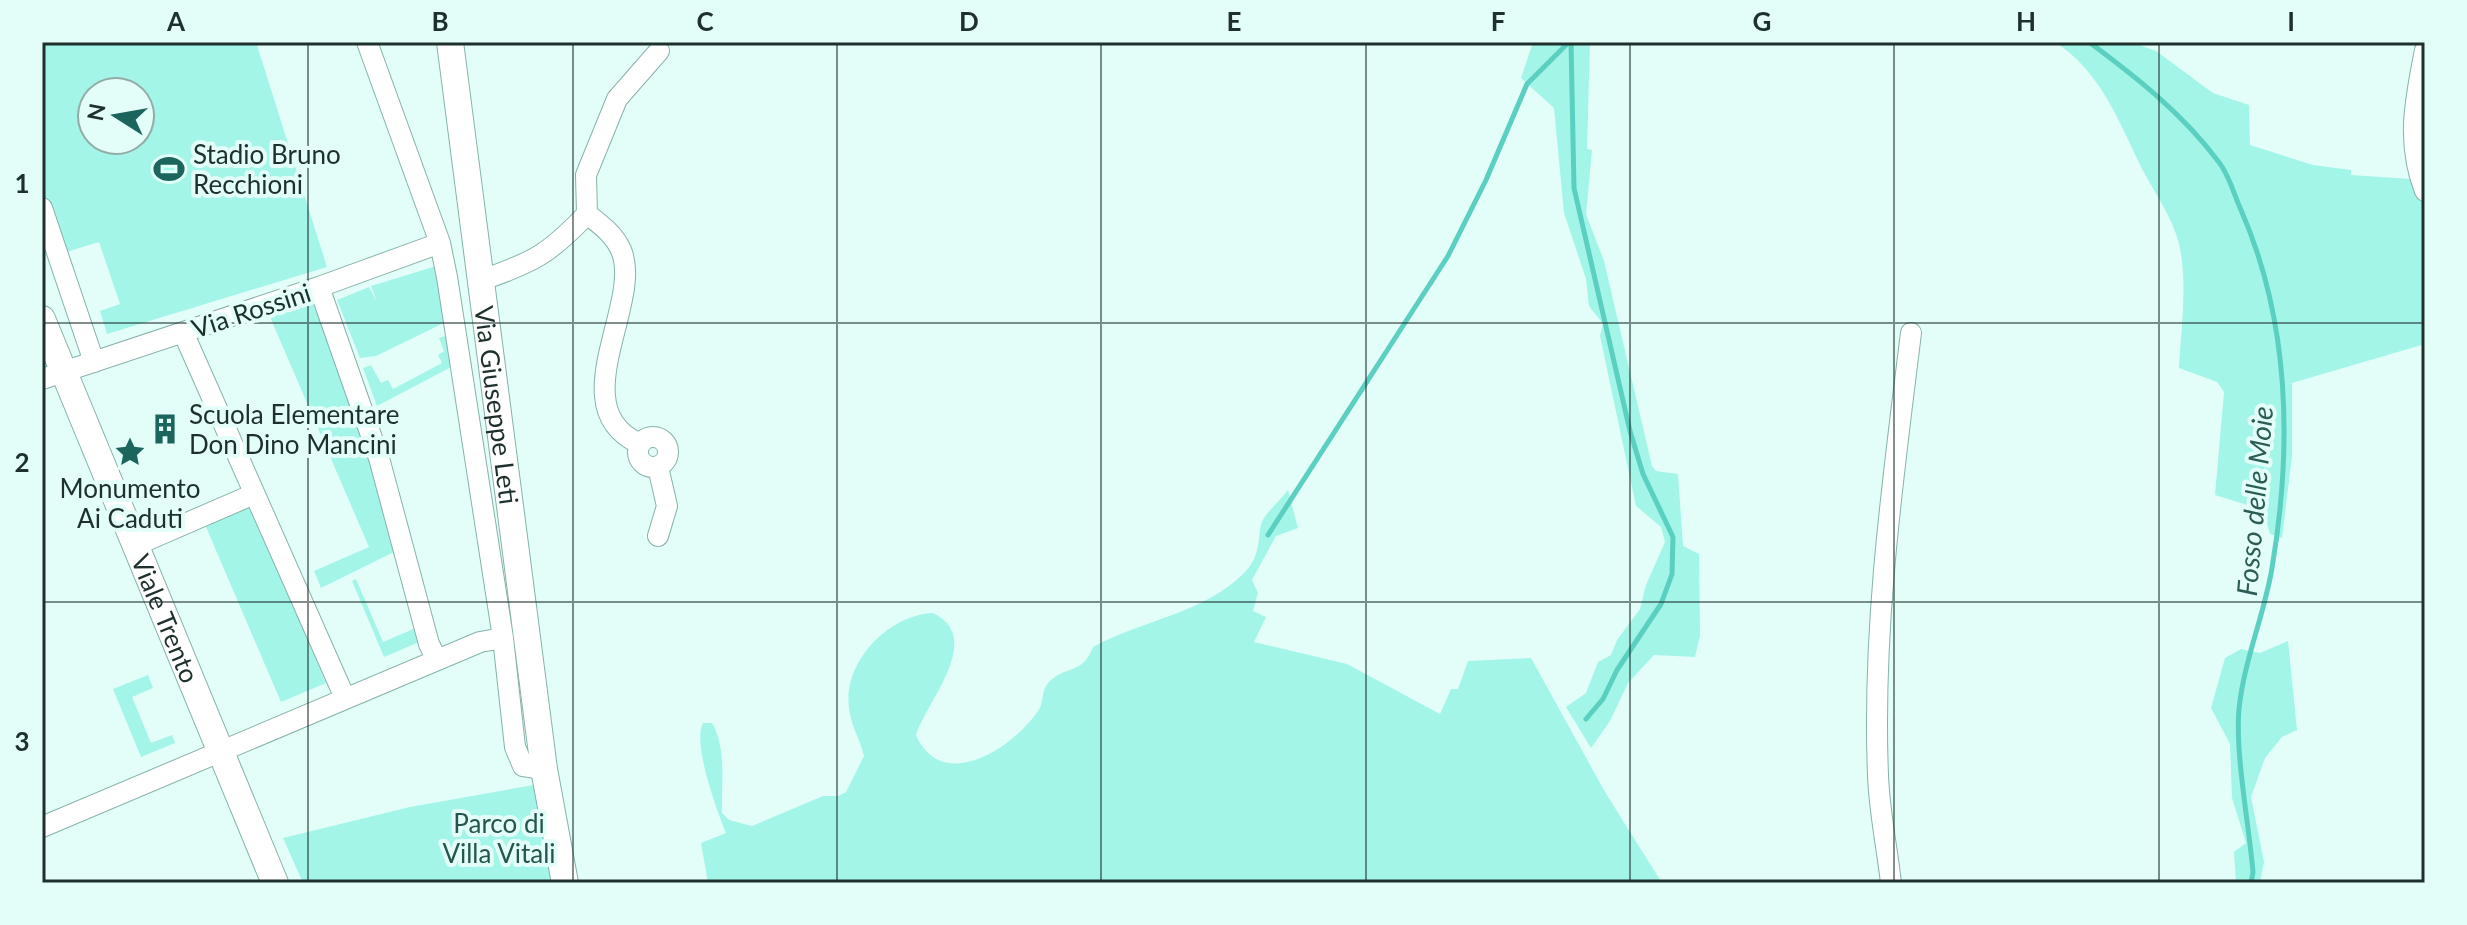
<svg xmlns="http://www.w3.org/2000/svg" width="2467" height="925" font-family="Lato,sans-serif">
<style>
.green{fill:#a3f5e8;fill-rule:evenodd}
.lines{fill:none;stroke-linecap:round;stroke-linejoin:round}
.stream{stroke:#5bd0c0;stroke-width:5}
.minor-casing{stroke:#86b2aa;stroke-width:22}
.major-casing{stroke:#86b2aa;stroke-width:28}
.minor{stroke:#fff;stroke-width:20}
.major{stroke:#fff;stroke-width:26}
.grid{fill:none;stroke:#1e302d;stroke-width:2;stroke-opacity:0.55}
.labels{text-anchor:middle;dominant-baseline:central;stroke-width:8;stroke-linejoin:round;paint-order:stroke}
.poi-label{font-size:26px;fill:#1e302d;stroke:#e3fef9;text-anchor:start}
.street-label{font-size:26px;fill:#1e302d;stroke:#e3fef9}
.park-label{font-size:26px;fill:#24564f;stroke:#e3fef9}
.water-label{font-size:28px;font-style:italic;fill:#2b5c55;stroke:#e3fef9}
.neatline{fill:none;stroke:#1e302d;stroke-width:3}
.grid-label{font-size:26px;text-anchor:middle;font-weight:bold;fill:#1e302d}
</style>
<rect width="100%" height="100%" fill="#e3fef9"/>
<path class="green" d="M 42,42 L 256,42 L 327,267 L 107,334 L 100,311 L 120,304 L 99,242 L 60,254 L 42,199 ZM 92,92 L 140,92 L 140,140 L 92,140 Z
M 1533,42 L 1590,42 L 1587,149 L 1592,150 L 1586,214 L 1604,261 L 1652,466 L 1656,471 L 1678,474 L 1683,546 L 1699,554 L 1700,636 L 1695,657 L 1654,655 L 1628,683 L 1610,721 L 1591,748 L 1566,707 L 1586,693 L 1598,662 L 1611,655 L 1617,640 L 1640,609 L 1646,585 L 1665,542 L 1661,527 L 1636,506 L 1600,336 L 1603,324 L 1589,306 L 1586,279 L 1564,213 L 1554,108 L 1521,78 Z
M 2055,42 L 2131,42 L 2156,51 L 2213,93 L 2249,105 L 2250,145 L 2313,165 L 2351,170 L 2351,175 L 2411,179 L 2425,207 L 2425,344 L 2292,383 L 2292,456 L 2282,538 L 2270,534 L 2263,510 L 2215,495 L 2224,392 L 2217,382 L 2179,368 C 2181,328 2188,284 2179,244 C 2172,216 2154,192 2141,167 C 2119,121 2100,71 2055,42 Z
M 436,266 L 448,321 L 376,356 L 360,358 L 337,300 L 369,287 L 377,302 L 371,286 Z
M 312,302 L 360,420 L 394,552 L 321,588 L 314,571 L 369,547 L 270,317 Z
M 450,334 L 457,364 L 377,406 L 363,368 L 371,365 L 381,383 L 388,380 L 393,389 L 442,363 L 438,355 L 444,351 L 439,338 Z
M 1288,490 L 1298,528 L 1276,536 L 1252,580 L 1258,593 L 1253,611 L 1266,617 L 1254,642 L 1347,664 L 1440,714 L 1451,689 L 1458,689 L 1468,661 L 1531,658 L 1605,792 L 1662,883 L 708,883 L 701,843 L 726,833 C 717,811 692,743 703,723 L 712,723 C 727,748 721,785 722,813 L 729,820 L 752,826 L 823,796 L 838,796 L 846,792 L 864,756 C 860,739 851,726 849,708 C 843,662 888,615 933,613 C 985,638 927,700 916,735 C 942,794 1012,749 1038,711 C 1044,703 1041,691 1048,683 C 1066,664 1082,676 1093,647 C 1140,621 1204,613 1243,574 C 1265,553 1255,532 1264,518 C 1270,509 1281,499 1288,490 Z
M 248,500 L 326,683 L 281,702 L 203,520 Z
M 356,579 L 383,642 L 418,627 L 417,643 L 384,657 L 352,581 Z
M 2288,641 L 2297,730 L 2282,737 L 2265,758 L 2251,797 L 2264,862 L 2260,883 L 2236,883 L 2234,852 L 2246,843 L 2232,798 L 2230,744 L 2211,708 L 2225,658 L 2241,649 L 2260,653 Z
M 148,675 L 153,688 L 132,697 L 151,743 L 172,735 L 175,743 L 141,757 L 113,689 Z
M 539,784 L 554,883 L 303,883 L 283,838 L 410,807 Z"/>
<g class="lines">
<path class="stream" d="M 1571,42 L 1574,188 L 1630,431 L 1643,474 L 1673,537 L 1672,574 L 1661,604 L 1617,670 L 1603,699 L 1586,719
M 2089,42 C 2136,77 2182,113 2218,161 C 2229,174 2234,195 2241,210 C 2290,322 2292,449 2272,568 C 2264,616 2244,660 2239,709 C 2235,753 2249,825 2253,872 L 2251,883
M 1268,535 L 1448,256 L 1486,180 L 1527,84 L 1569,42"/>
<g class="minor-casing">
<path id="minor" d="M 367,42 L 440,243 L 447,277 L 503,638 L 515,747 L 523,766 L 544,769
M 2425,50 C 2415,101 2406,142 2425,191
M 42,208 L 94,362
M 587,214 C 600,224 614,234 621,250 C 644,303 560,408 640,444
M 482,280 C 534,262 549,254 587,214 L 586,175 L 617,99 L 659,51
M 319,287 L 379,458 L 429,644 L 437,660
M 183,332 L 345,698
M 42,379 L 319,287 L 440,243
M638 452a15 15 0 1 1 30 0a15 15 0 1 1-30 0Z
M 658,467 L 667,506 L 658,536
M 134,546 L 254,494
M 42,827 L 480,642 L 503,638
M 1891,883 C 1887,847 1879,810 1878,775 C 1872,628 1893,479 1911,333"/>
</g>
<g class="major-casing">
<g id="major">
<path id="s1" d="M 450,42 L 544,769 L 565,883"/>
<path id="s2" d="M 42,319 L 275,883"/>
</g>
</g>
<use href="#minor" class="minor"/>
<use href="#major" class="major"/>
</g>
<path class="grid" d="M 308,42 L 308,883M 573,42 L 573,883M 837,42 L 837,883M 1101,42 L 1101,883M 1366,42 L 1366,883M 1630,42 L 1630,883M 1894,42 L 1894,883M 2159,42 L 2159,883M 42,323 L 2425,323M 42,602 L 2425,602"/>
<defs>
<g id="stadium-bare" transform="scale(2.4)"><path d="M0-5a6.5 5 0 1 0 0 10a6.5 5 0 1 0 0-10ZM-3.5-1.8h7v3.6h-7Z" fill="#1b655c" stroke="#e3fef9" stroke-width="2.5" paint-order="stroke"/></g>
<g id="building-bare" transform="scale(2.4)"><path d="M-4-6H4V6H1V3H-1V6H-4ZM-2.5-4.3h1.7v1.8h-1.7ZM.8-4.3h1.7v1.8H.8ZM-2.5-1h1.7V.8h-1.7ZM.8-1h1.7V.8H.8Z" fill="#1b655c" stroke="#e3fef9" stroke-width="2.5" paint-order="stroke"/></g>
<g id="sight-bare" transform="scale(2.4)"><path d="M0-6L1.8-2.2L6-1.7L2.9 1.2L3.7 5.4L0 3.3L-3.7 5.4L-2.9 1.2L-6-1.7L-1.8-2.2Z" fill="#1b655c" stroke="#e3fef9" stroke-width="2.5" paint-order="stroke"/></g>
</defs>
<g fill-rule="evenodd">
<use href="#stadium-bare" x="169" y="169"/>
<use href="#building-bare" x="165" y="429"/>
<use href="#sight-bare" x="130" y="452"/>
</g>
<g class="labels">
<g class="poi-label">
<text x="193" y="154">Stadio Bruno<tspan x="193" dy="30">Recchioni</tspan></text>
<text x="189" y="414">Scuola Elementare<tspan x="189" dy="30">Don Dino Mancini</tspan></text>
<text x="130" y="488" text-anchor="middle">Monumento<tspan x="130" dy="30">Ai Caduti</tspan></text>
</g>
<g class="street-label">
<text transform="translate(251 310) rotate(-18)">Via Rossini</text>
<text stroke="none"><textPath href="#s1" startOffset="366">Via Giuseppe Leti</textPath></text>
<text stroke="none"><textPath href="#s2" startOffset="324">Viale Trento</textPath></text>
</g>
<g class="park-label">
<text x="499" y="823">Parco di<tspan x="499" dy="30">Villa Vitali</tspan></text>
</g>
<g class="water-label">
<text transform="translate(2254 501) rotate(-85)">Fosso delle Moie</text>
</g>
</g>
<rect width="2467" height="925" fill="none" stroke="#e3fef9" stroke-width="88"/>
<g transform="translate(116 116) rotate(281)"><circle r="38" fill="#e3fef9" stroke="#94aca7" stroke-width="2"/>
<path d="M0-6L14 30L0 20L-14 30Z" fill="#1b655c"/>
<text y="-12" font-size="22" font-weight="bold" text-anchor="middle" fill="#1e302d">N</text>
</g>
<rect x="44" y="44" width="2379" height="837" class="neatline"/>
<g class="grid-label">
<text x="176" y="31">A</text>
<text x="440" y="31">B</text>
<text x="705" y="31">C</text>
<text x="969" y="31">D</text>
<text x="1234" y="31">E</text>
<text x="1498" y="31">F</text>
<text x="1762" y="31">G</text>
<text x="2026" y="31">H</text>
<text x="2291" y="31">I</text>
<text x="22" y="193">1</text>
<text x="22" y="472">2</text>
<text x="22" y="751">3</text>
</g>
</svg>
